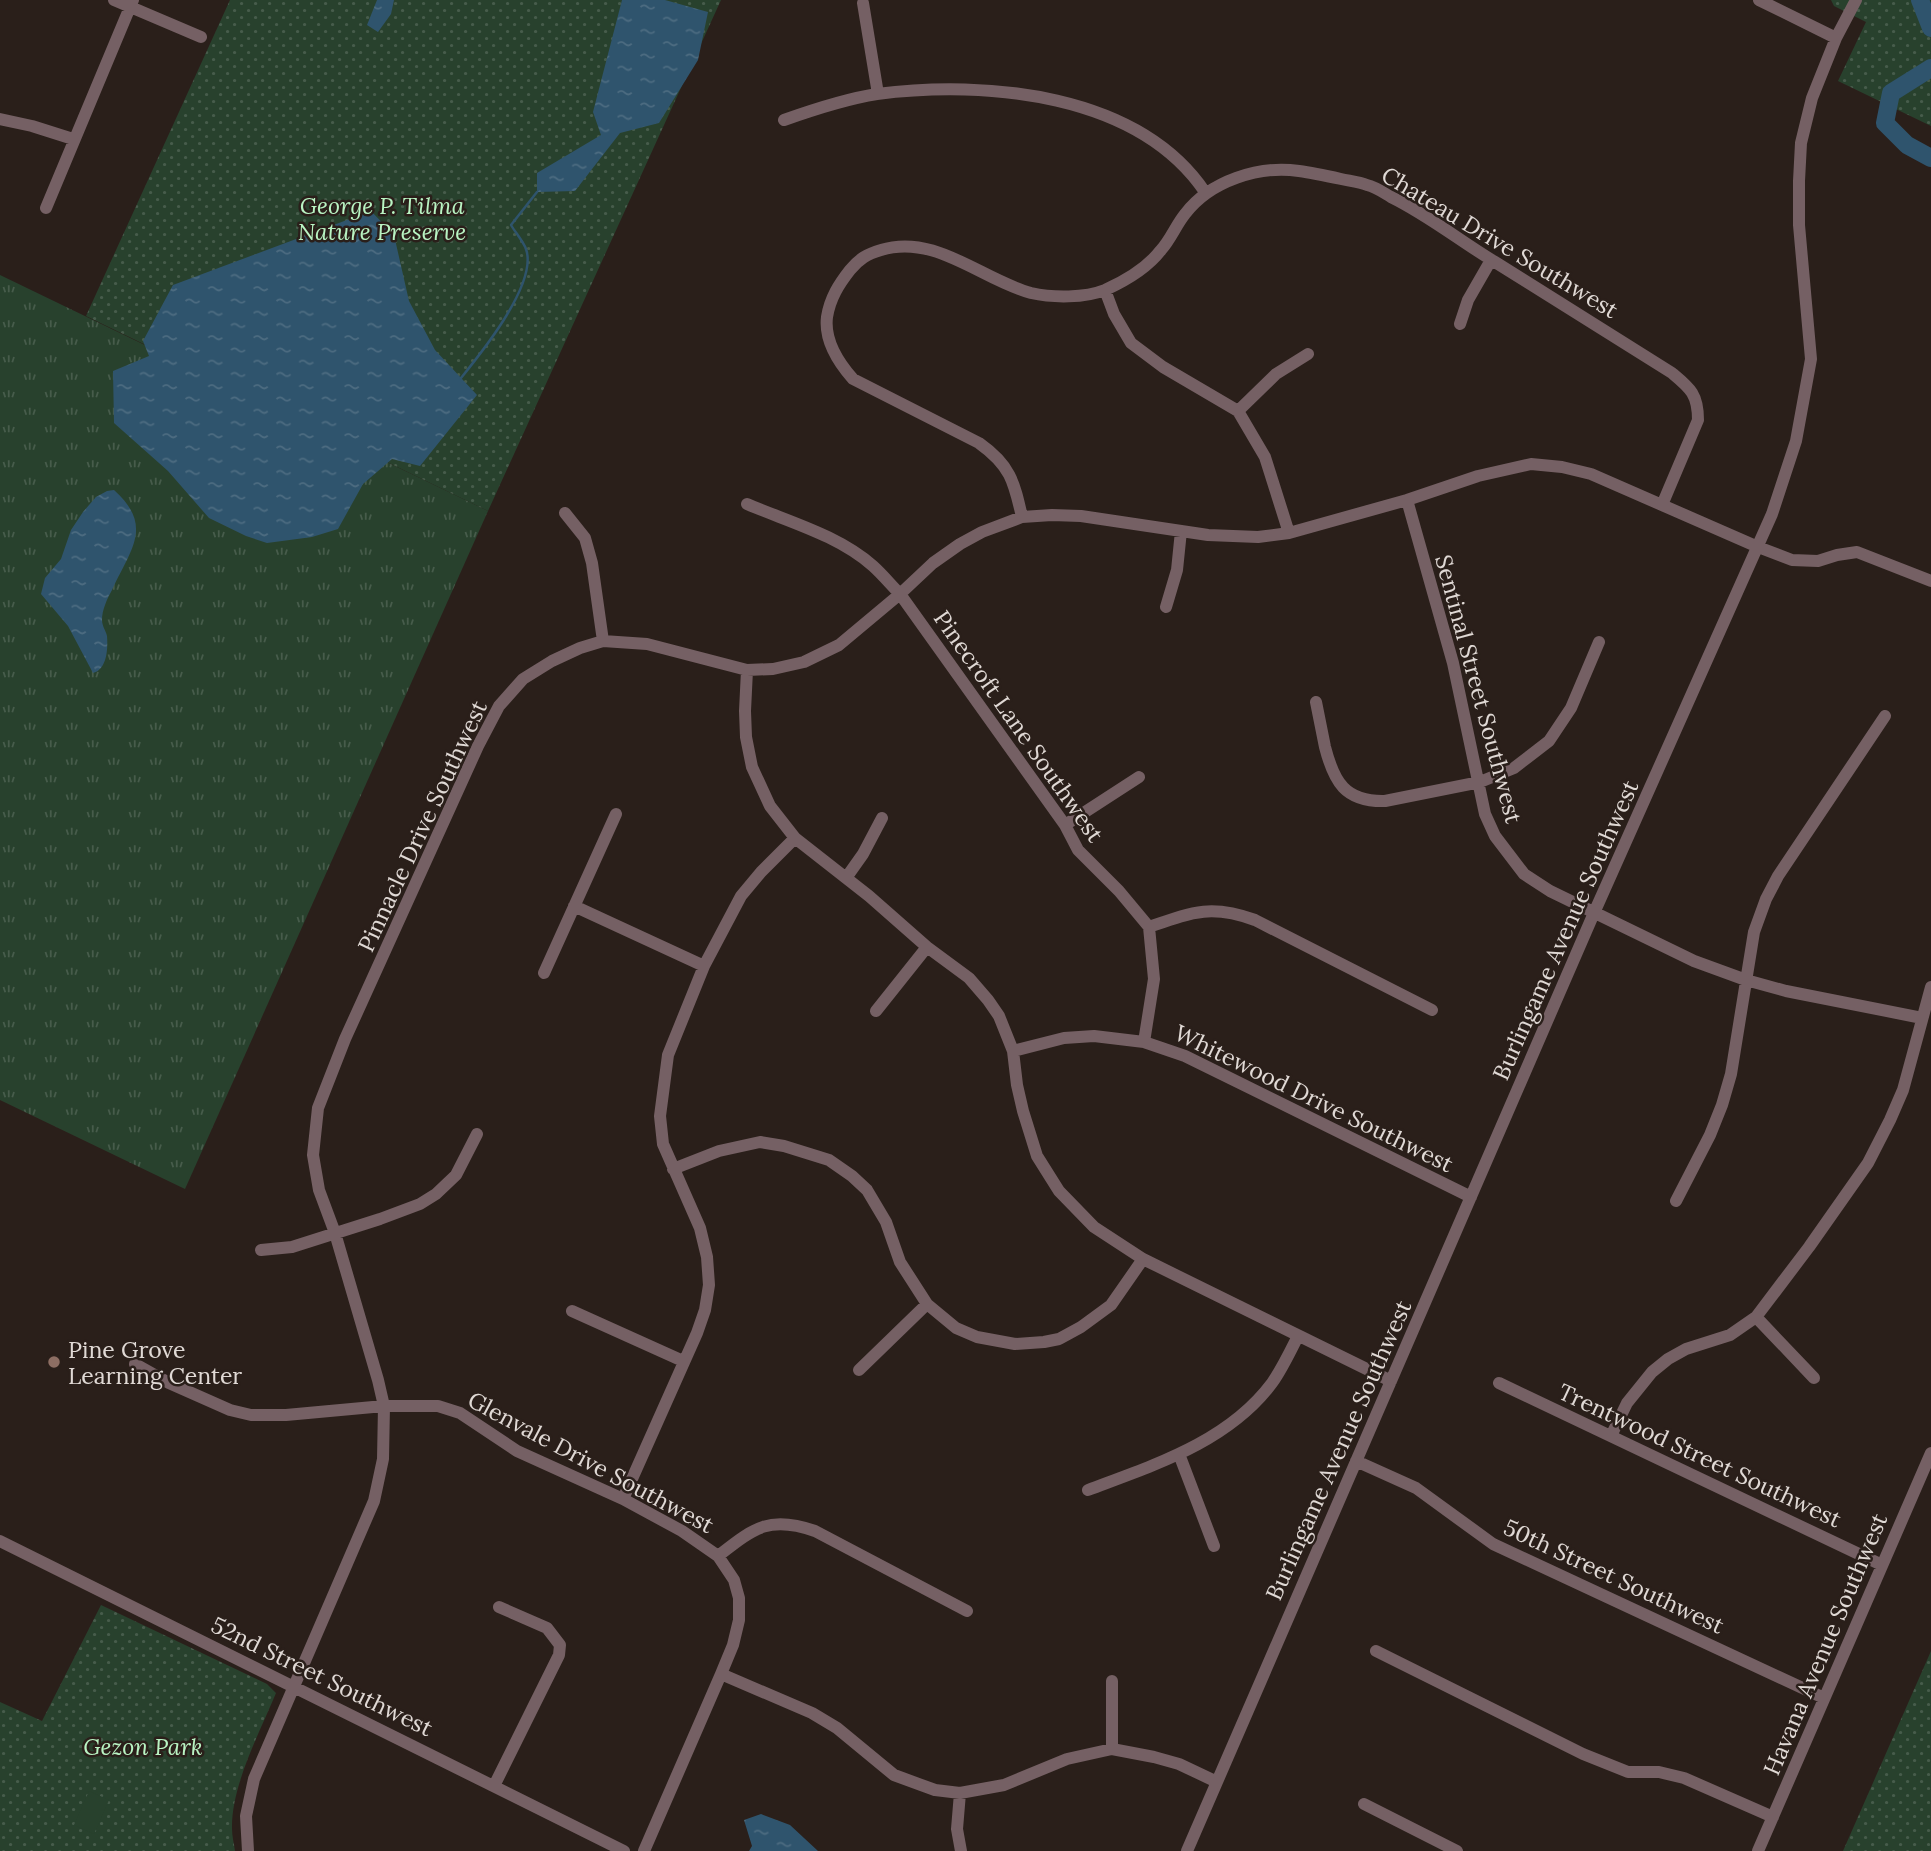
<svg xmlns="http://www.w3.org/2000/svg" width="1931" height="1851" font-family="Lora,serif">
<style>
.grass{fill:url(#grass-tufts)}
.park{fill:url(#park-dots)}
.pitch{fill:#28412d}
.water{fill:url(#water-ripples)}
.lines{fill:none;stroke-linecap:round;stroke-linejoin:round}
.stream{stroke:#2f546d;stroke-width:2.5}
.river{stroke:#2f546d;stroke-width:18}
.minor{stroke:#756064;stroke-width:12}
.education-dot{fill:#8d6e63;stroke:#2a1f1a;stroke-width:2.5}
.labels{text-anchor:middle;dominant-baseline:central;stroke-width:5;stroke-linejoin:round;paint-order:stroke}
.park-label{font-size:23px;font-style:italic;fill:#b9f4c3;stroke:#2a1f1a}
.street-label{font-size:23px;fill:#e0d9d5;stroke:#2a1f1a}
.poi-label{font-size:23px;fill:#e0d9d5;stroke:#2a1f1a;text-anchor:start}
</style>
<defs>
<pattern id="grass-tufts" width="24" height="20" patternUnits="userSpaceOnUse" patternTransform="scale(1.75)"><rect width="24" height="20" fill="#28412d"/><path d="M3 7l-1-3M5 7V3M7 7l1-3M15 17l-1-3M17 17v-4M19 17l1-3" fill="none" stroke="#475c4b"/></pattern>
<pattern id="park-dots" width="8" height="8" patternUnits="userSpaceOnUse" patternTransform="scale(1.75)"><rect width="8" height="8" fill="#28412d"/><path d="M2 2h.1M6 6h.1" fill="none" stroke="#475c4b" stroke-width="1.8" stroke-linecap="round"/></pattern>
<pattern id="water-ripples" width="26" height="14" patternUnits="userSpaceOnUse" patternTransform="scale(1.75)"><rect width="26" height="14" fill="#2f546d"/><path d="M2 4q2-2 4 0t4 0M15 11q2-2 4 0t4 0" fill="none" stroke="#4d6c81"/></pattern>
</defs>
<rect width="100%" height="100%" fill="#2a1f1a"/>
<path class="grass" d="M 0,275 L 488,511 L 185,1189 L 0,1100 Z"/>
<path class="park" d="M 230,0 L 721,0 L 488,511 L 86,316 Z
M 1831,0 L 1931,0 L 1931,126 L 1838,81 L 1866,22 L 1834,6 Z
M 101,1605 L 267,1684 L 276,1693 C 259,1734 231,1786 232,1829 C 232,1836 234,1844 235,1851 L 0,1851 L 0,1702 L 42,1721 Z
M 1931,1651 L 1931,1851 L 1843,1851 Z"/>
<path class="pitch" d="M 89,1791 L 109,1800 L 94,1834 L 74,1825 Z"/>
<path class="water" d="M 377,0 L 394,0 L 391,14 L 378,32 L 367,25 Z
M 622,0 L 665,0 L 708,12 L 698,60 L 659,123 L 620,133 L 575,191 L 537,192 L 537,173 L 601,135 L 593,112 Z
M 371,211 L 394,235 L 409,301 L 435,350 L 477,395 L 420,466 L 392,459 L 363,484 L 338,529 L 312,537 L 267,543 L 246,536 L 209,518 L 168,471 L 114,423 L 113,371 L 149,356 L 143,341 L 173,285 Z
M 114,490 C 154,526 131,549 112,590 C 107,599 102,610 102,620 C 102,626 106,631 107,636 C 108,649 107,669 93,673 L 68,626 L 41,594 L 45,578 L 61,559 L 71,530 L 83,512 L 96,497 L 107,491 Z
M 761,1814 L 790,1825 L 818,1851 L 749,1851 L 752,1846 L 744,1820 Z"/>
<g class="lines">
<path class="stream" d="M 461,378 C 482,352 538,283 526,249 C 523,241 515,232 511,225 L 537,192"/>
<path class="river" d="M 1920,0 L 1931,28
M 1931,68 L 1891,93 L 1885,123 L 1907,145 L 1931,158"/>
<path class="minor" d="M 114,0 L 201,37
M 1759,0 L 1836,38
M 863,3 L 878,94
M 0,119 L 32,126 L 73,139
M 784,120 C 815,109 845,99 877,94 C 986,80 1138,93 1205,192
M 46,208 L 133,0
M 1105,290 L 1114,314 L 1131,343 L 1163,367 L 1238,411 L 1265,457 L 1289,533
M 1460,324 L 1468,300 L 1491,260
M 1238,411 L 1276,374 L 1308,354
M 1407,500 L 1453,663 L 1485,814 L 1495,836 L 1524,874 L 1550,891 L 1694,961 L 1746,980 L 1786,991 L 1922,1018
M 747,504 C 789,522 838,535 873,566 C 883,575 891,585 900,594 L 1065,825 L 1078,850 L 1119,891 L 1149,927 L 1154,979 L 1144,1042
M 565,513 L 585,538 L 592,563 L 603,641
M 1022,517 C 1014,481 1010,465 979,443 L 853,379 C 838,362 824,341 827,317 C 830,298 839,284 850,270 C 859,259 867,254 881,250 C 935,233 982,280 1031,293 C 1053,298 1085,298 1105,290 C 1125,281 1148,267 1161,250 C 1171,239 1176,225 1185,214 C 1210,181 1259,165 1299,171 C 1313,173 1327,176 1341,179 C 1350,181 1359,182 1367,185 C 1376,187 1384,193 1391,197 C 1428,215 1460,241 1495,262 C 1554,299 1613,336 1672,373 C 1690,388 1698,394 1698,420 L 1662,505
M 1166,607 L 1177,570 L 1181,531
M 747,670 L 745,711 L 746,737 L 752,767 L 770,806 L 795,838 L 869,896 L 927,947 L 969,978 L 988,1000 L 999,1016 L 1013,1051 L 1017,1085 L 1023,1111 L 1037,1156 L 1059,1191 L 1094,1227 L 1143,1259 L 1391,1381
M 1316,702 C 1319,717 1322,732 1325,747 C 1334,782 1345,802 1385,801 L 1480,782 L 1514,768 L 1549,741 L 1571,708 L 1599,642
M 1065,825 L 1139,777
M 846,878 L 863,854 L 882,818
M 574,906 L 704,966
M 1149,927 C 1192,912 1211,904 1255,920 L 1432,1010
M 544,973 L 616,814
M 876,1011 L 927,947
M 1013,1051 L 1064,1038 L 1094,1036 L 1144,1042 L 1185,1056 L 1471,1197
M 673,1169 L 719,1151 L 760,1142 L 784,1146 L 829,1160 L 852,1176 L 867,1190 L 886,1222 L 900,1262 L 927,1304 L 956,1328 L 977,1337 L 1015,1344 L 1044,1342 L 1059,1339 L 1081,1327 L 1111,1305 L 1143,1259
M 1676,1201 L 1710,1135 L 1722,1105 L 1731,1074 L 1754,932 L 1766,899 L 1778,876 L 1885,716
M 261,1250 L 292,1247 L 380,1219 L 420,1204 L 436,1194 L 456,1175 L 477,1134
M 572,1311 L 683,1361
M 1756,1317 L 1814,1378
M 135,1364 L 169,1383 L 230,1410 L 251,1415 L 286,1415 L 384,1406 L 438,1406 L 460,1413 L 517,1451 L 623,1499 L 682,1531 L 718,1556 L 734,1580 L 739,1598 L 739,1620 L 733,1645 L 721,1674 L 644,1851
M 859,1370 L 927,1304
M 1499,1383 L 1882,1565
M 1611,1436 L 1627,1403 L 1652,1372 L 1668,1359 L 1686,1349 L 1730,1335 L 1756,1317 L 1809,1247 L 1868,1163 L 1890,1120 L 1903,1090 L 1931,987
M 1179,1454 L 1214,1546
M 1356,1461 L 1416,1488 L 1493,1544 L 1824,1698
M 1088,1490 C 1154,1465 1228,1442 1272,1383 C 1282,1369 1290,1352 1298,1336
M 623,1499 L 697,1333 L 705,1310 L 709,1285 L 707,1257 L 700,1228 L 663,1144 L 660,1116 L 668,1055 L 704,966 L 741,896 L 761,872 L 795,838
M 0,1541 L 624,1851
M 718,1556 C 754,1528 769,1515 815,1531 L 967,1611
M 1376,1651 L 1583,1754 L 1628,1772 L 1659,1772 L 1684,1778 L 1773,1817
M 721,1674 L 812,1713 L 837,1728 L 894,1775 L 935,1790 L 960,1793 L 1004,1785 L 1067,1759 L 1112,1749 L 1154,1757 L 1179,1764 L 1217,1782
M 1112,1681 L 1112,1749
M 494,1786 L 559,1655 L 560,1645 L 547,1628 L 499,1607
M 960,1793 L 957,1829 L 961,1851
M 1364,1804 L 1457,1851
M 248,1851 L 246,1816 L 254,1779 L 374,1501 L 383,1459 L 384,1406 L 378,1380 L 335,1233 L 319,1190 L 313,1155 L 318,1108 L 345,1039 L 478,746 L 499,706 L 523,679 L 552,661 L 580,648 L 603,641 L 647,644 L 747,670 L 773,669 L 804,662 L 839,645 L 900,594 L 933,563 L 960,544 L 982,532 L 1022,517 L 1052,515 L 1081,516 L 1208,535 L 1258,537 L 1289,533 L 1407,500 L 1478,476 L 1531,464 L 1562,467 L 1591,474 L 1758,547 L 1792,560 L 1818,561 L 1837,555 L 1857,552 L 1931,581
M 1187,1851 L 1594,913 L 1772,514 L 1796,441 L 1811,359 L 1799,225 L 1799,181 L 1801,143 L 1812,98 L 1836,38 L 1856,0
M 1758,1851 L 1931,1453"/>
</g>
<circle class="education-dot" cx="54" cy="1362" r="7"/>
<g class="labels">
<g class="park-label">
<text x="382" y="205">George P. Tilma<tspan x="382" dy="26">Nature Preserve</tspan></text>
<text x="143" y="1746">Gezon Park</text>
</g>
<g class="street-label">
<text transform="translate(1500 242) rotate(31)">Chateau Drive Southwest</text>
<text transform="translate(1479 689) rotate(75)">Sentinal Street Southwest</text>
<text transform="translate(1019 726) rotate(55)">Pinecroft Lane Southwest</text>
<text transform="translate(422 826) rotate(-65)">Pinnacle Drive Southwest</text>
<text transform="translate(1565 930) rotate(-66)">Burlingame Avenue Southwest</text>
<text transform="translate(1314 1098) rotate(26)">Whitewood Drive Southwest</text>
<text transform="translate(1338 1450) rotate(-66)">Burlingame Avenue Southwest</text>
<text transform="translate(1700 1455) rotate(25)">Trentwood Street Southwest</text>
<text transform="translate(591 1462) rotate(28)">Glenvale Drive Southwest</text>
<text transform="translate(1614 1576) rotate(25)">50th Street Southwest</text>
<text transform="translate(1825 1644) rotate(-67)">Havana Avenue Southwest</text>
<text transform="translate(322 1676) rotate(26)">52nd Street Southwest</text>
</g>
<g class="poi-label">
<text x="68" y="1349">Pine Grove<tspan x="68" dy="26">Learning Center</tspan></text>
</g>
</g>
</svg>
